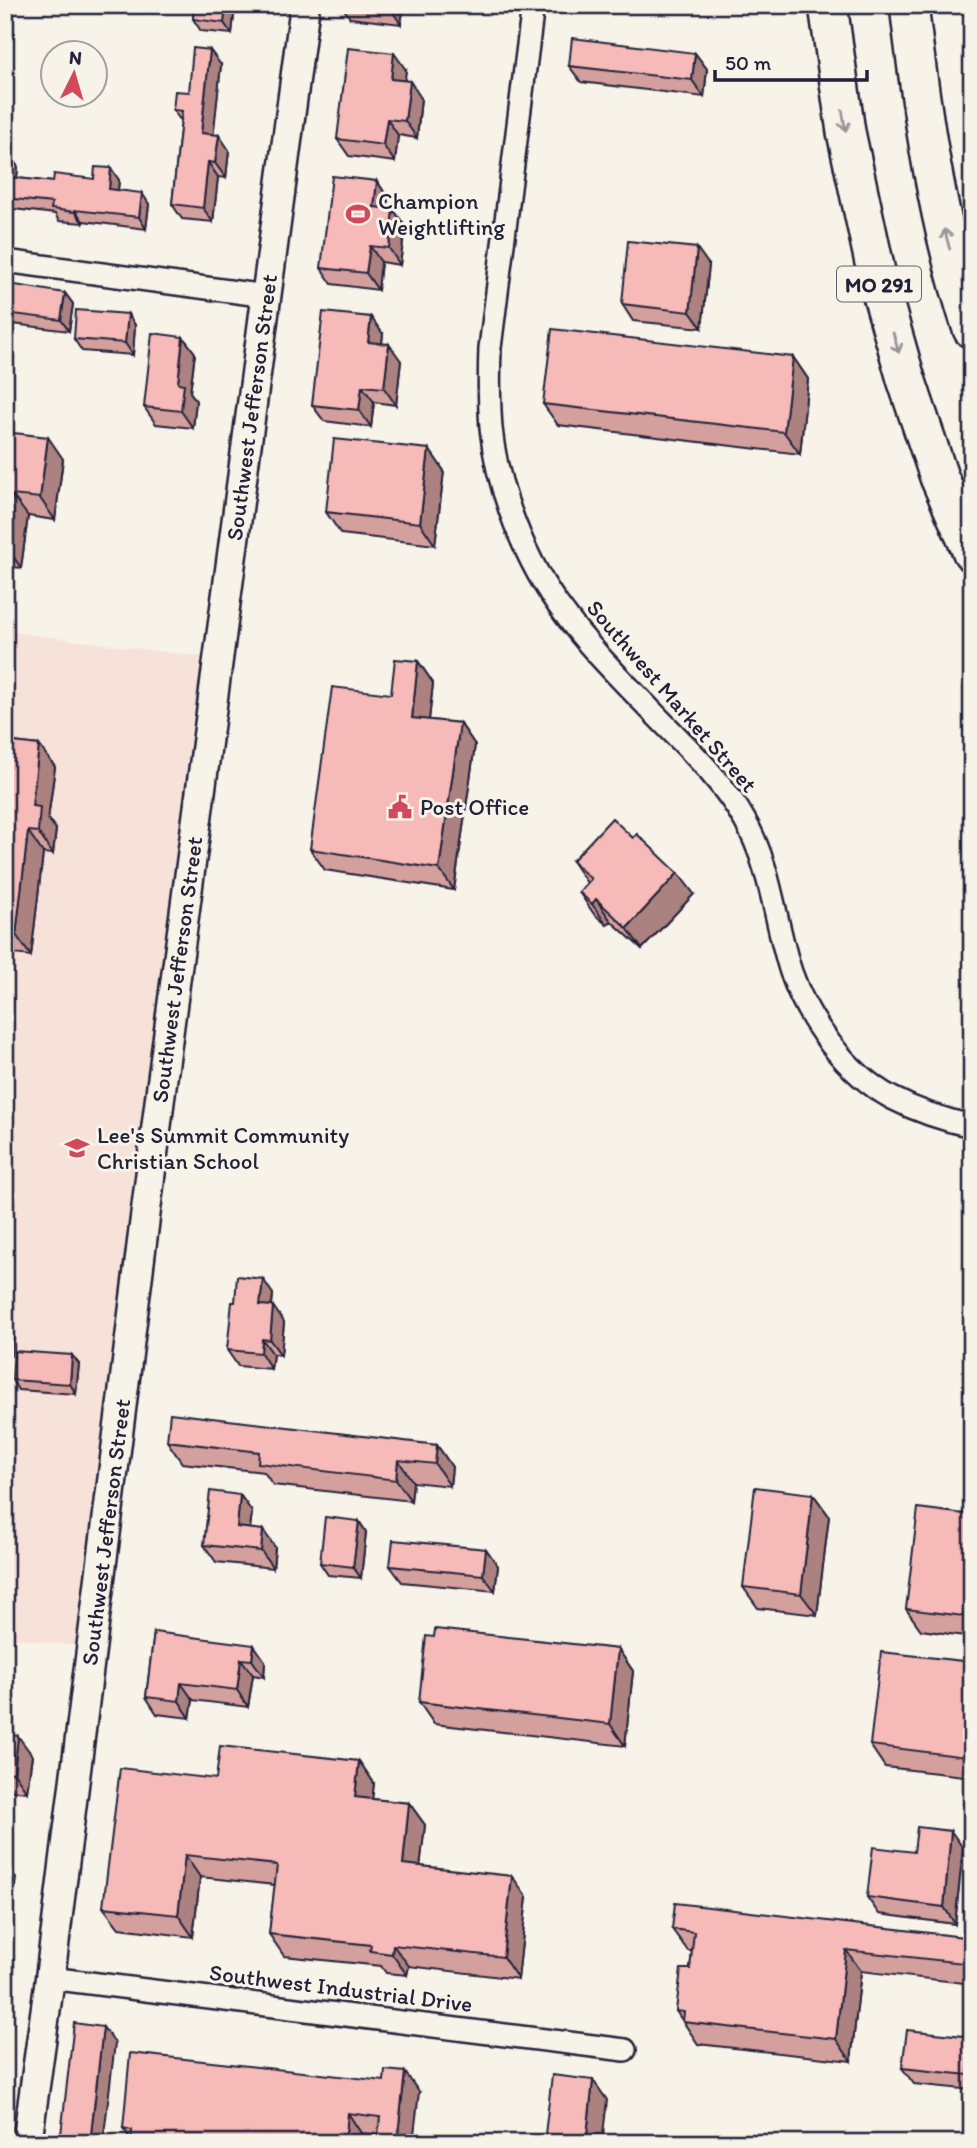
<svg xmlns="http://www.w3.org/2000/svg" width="977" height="2148" font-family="Itim,sans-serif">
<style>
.built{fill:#f7e2da}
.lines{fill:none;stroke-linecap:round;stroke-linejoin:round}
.minor-casing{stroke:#22223b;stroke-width:26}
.tertiary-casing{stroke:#22223b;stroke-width:33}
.trunk-casing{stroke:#22223b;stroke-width:42}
.minor{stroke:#f7f3e8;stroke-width:21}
.tertiary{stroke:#f7f3e8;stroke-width:28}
.trunk{stroke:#f7f3e8;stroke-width:37}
.wall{fill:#d4a09e;stroke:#22223b;stroke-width:2}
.shaded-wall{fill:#ac8281;stroke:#22223b;stroke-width:2}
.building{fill:#f6bab8;stroke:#22223b;stroke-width:2}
.oneway{stroke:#97959a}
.labels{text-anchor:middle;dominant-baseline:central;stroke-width:6;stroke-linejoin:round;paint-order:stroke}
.shield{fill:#f7f3e8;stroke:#62616f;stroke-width:2}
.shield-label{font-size:21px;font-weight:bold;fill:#22223b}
.poi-label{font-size:23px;fill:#22223b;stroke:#f7f3e8;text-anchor:start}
.street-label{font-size:23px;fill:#22223b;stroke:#f7f3e8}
</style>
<rect width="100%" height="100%" fill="#f7f3e8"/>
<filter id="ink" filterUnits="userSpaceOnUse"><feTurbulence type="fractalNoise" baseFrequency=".0143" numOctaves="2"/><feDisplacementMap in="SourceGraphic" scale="14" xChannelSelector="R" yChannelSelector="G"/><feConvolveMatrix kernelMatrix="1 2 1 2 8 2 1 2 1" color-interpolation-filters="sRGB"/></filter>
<g filter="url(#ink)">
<path class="built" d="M 5,631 L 219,659 L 76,1646 L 5,1637 Z"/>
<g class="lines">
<g class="minor-casing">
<path id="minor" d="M 533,5 L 490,348 C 489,375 489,401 491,428 C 497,489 526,564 564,613 C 588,646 617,675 645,704 C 680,741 720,776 745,821 C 771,866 775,923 791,972 C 808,1021 846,1073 892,1098 C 917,1111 944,1120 972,1126
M 5,261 L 267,296
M 50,1978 L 625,2050"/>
</g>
<g class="tertiary-casing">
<g id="tertiary">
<path id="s1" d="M 27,2143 L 50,1978 L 162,1082 L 305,5"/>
</g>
</g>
<g class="trunk-casing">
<path id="trunk" d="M 828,5 L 846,132 L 878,281 L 906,379 L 939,477 L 972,552
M 909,5 C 922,115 937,223 972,329"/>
</g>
<use href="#minor" class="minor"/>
<use href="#tertiary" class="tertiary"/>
<use href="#trunk" class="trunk"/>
</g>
<path class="wall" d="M 194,5 L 235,5 L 232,34 L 201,31 L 193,19 Z
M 341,5 L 404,5 L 401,24 L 350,18 Z
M 695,53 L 707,69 L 704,97 L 581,82 L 569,66 Z
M 221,65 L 213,134 L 229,150 L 226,178 L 218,177 L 213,222 L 182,219 L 172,204 L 181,121 L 173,110 L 189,92 Z
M 406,70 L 404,81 L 421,98 L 417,138 L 398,135 L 395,162 L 349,156 L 337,139 Z
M 5,156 L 10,156 L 18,167 L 17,178 L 53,182 L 94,179 L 119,180 L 118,190 L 149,204 L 146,229 L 83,221 L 83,223 L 59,221 L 55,214 L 13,209 L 13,214 L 5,213 Z
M 377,181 L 388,198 L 387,209 L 393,209 L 405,226 L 400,265 L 381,262 L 378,290 L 332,284 L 321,268 Z
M 709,265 L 702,328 L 633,321 L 622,304 Z
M 65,293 L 73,304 L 69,331 L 13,324 L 5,314 L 5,310 Z
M 128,314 L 135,325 L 133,355 L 82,351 L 74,339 Z
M 383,334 L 382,343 L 401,361 L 396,405 L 374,402 L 371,427 L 324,421 L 312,405 Z
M 183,337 L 195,353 L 190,392 L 196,401 L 193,428 L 156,424 L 144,407 Z
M 793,357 L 808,379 L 800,454 L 558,425 L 543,404 Z
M 5,432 L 63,459 L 55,520 L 28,516 L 21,568 L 5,566 Z
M 429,449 L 444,471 L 435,545 L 341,534 L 326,512 Z
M 418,661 L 433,683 L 429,720 L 460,723 L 475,745 L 454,890 L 325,870 L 310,849 L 391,694 Z
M 5,741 L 39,745 L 55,767 L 48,819 L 56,829 L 53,854 L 43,853 L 31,956 L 5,953 Z
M 572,861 L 694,894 L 642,949 L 611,921 L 607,925 L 594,914 L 579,892 L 587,883 Z
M 273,1294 L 272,1306 L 284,1322 L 281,1355 L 273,1354 L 271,1369 L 238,1366 L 227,1350 L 235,1302 Z
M 5,1325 L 13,1336 L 11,1355 L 5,1355 Z
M 79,1364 L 76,1394 L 18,1390 L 12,1380 Z
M 167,1441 L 437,1445 L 452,1467 L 450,1486 L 413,1482 L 411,1501 L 273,1485 L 264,1472 L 182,1463 Z
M 813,1494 L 829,1516 L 817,1615 L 758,1608 L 743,1587 Z
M 240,1495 L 252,1512 L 250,1529 L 275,1547 L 273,1568 L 216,1562 L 204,1545 Z
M 972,1515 L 972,1637 L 921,1630 L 906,1609 Z
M 359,1521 L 366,1532 L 361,1578 L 328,1575 L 320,1563 Z
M 486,1549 L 498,1566 L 495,1591 L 402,1582 L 390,1566 Z
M 154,1632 L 265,1661 L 264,1677 L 253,1675 L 248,1707 L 193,1700 L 190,1718 L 157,1714 L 146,1697 Z
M 618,1649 L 633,1671 L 625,1746 L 434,1724 L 419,1702 Z
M 972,1662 L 972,1777 L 885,1767 L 870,1745 Z
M 5,1734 L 32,1755 L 27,1792 L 5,1790 Z
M 359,1761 L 374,1783 L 372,1799 L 409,1803 L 425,1825 L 420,1866 L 527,1897 L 518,1979 L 409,1966 L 407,1975 L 386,1973 L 381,1966 L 284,1956 L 269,1934 L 275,1885 L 200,1877 L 193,1937 L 119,1928 L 103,1907 L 216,1779 Z
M 963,1848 L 955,1924 L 879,1914 L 867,1897 Z
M 672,1929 L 972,1938 L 972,1984 L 861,1971 L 851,2061 L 698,2044 L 676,2011 L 690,1969 L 692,1951 L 688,1951 Z
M 972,2037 L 972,2090 L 914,2084 L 902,2068 Z
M 419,2092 L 378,2135 L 361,2133 L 360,2143 L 131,2143 L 131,2140 L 123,2128 Z"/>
<path class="shaded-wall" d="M 226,5 L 235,5 L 232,34 L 224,23 Z
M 388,5 L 404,5 L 401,24 Z
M 210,50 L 221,65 L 212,148 L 201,133 Z
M 394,53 L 406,70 L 403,96 L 391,79 Z
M 695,53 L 707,69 L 704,97 L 692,80 Z
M 410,81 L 421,98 L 417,138 L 405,121 Z
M 387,119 L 398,135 L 395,162 L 383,145 Z
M 219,135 L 229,150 L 226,178 L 215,163 Z
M 10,156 L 18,167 L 16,188 L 8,177 Z
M 208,162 L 218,177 L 213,222 L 203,208 Z
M 111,168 L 119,180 L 117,200 L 109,189 Z
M 377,181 L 388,198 L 385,224 L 374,207 Z
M 142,193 L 149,204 L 146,229 L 139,217 Z
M 5,198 L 13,209 L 13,214 L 5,203 Z
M 393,209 L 405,226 L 400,265 L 389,248 Z
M 75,210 L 83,221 L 83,223 L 75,212 Z
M 370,246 L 381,262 L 378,290 L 366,273 Z
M 697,248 L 709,265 L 702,328 L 690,312 Z
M 65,293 L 73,304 L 69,331 L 61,320 Z
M 128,314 L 135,325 L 133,355 L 125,343 Z
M 371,317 L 383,334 L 380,359 L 368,342 Z
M 183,337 L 195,353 L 190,392 L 196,401 L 193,428 L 181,411 L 178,383 Z
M 389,344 L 401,361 L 396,405 L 384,388 Z
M 793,357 L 808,379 L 800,454 L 784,432 Z
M 362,386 L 374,402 L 371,427 L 359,410 Z
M 48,437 L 63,459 L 55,520 L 40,498 Z
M 429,449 L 444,471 L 435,545 L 420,523 Z
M 12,495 L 28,516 L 21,568 L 6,546 Z
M 418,661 L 433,683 L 427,739 L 412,718 Z
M 460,723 L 475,745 L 454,890 L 439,869 Z
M 39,745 L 55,767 L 48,819 L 56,829 L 53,854 L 38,832 L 32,806 Z
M 28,831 L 43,853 L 31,956 L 16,935 Z
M 678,873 L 694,894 L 642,949 L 627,928 Z
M 596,899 L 611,921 L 607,925 L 592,904 Z
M 263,1279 L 273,1294 L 270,1320 L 260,1305 Z
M 273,1306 L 284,1322 L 281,1355 L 270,1340 Z
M 5,1325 L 13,1336 L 11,1355 L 5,1347 Z
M 262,1339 L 273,1354 L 271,1369 L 261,1353 Z
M 72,1355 L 79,1364 L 76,1394 L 70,1384 Z
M 437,1445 L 452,1467 L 450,1486 L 435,1464 Z
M 398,1460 L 413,1482 L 411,1501 L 396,1480 Z
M 813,1494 L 829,1516 L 817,1615 L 801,1594 Z
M 240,1495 L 252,1512 L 248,1544 L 237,1527 Z
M 359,1521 L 366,1532 L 361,1578 L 353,1567 Z
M 263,1530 L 275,1547 L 273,1568 L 261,1551 Z
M 972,1546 L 972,1628 L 963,1616 Z
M 486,1549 L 498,1566 L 495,1591 L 483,1575 Z
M 254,1645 L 265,1661 L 264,1677 L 252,1660 Z
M 618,1649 L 633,1671 L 625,1746 L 610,1724 Z
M 241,1659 L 253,1675 L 248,1707 L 237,1690 Z
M 181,1683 L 193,1700 L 190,1718 L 179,1701 Z
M 972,1711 L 972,1765 L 966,1757 Z
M 18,1736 L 32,1755 L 27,1792 L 14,1773 Z
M 359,1761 L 374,1783 L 370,1819 L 355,1797 Z
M 409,1803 L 425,1825 L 418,1885 L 403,1864 Z
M 951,1831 L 963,1848 L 955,1924 L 944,1907 Z
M 185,1855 L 200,1877 L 193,1937 L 178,1915 Z
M 5,1863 L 16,1878 L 9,1935 L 5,1930 Z
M 512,1876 L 527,1897 L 518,1979 L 503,1957 Z
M 393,1945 L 409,1966 L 407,1975 L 392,1954 Z
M 846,1950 L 861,1971 L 851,2061 L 836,2039 Z
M 103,2027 L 115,2043 L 103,2143 L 90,2143 Z
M 972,2037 L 972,2080 L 968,2075 Z
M 405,2072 L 419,2092 L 413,2143 L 397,2143 Z
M 593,2080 L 607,2100 L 602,2143 L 590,2143 L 587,2135 Z
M 348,2113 L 361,2133 L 360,2143 L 345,2143 Z"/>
<path class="building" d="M 194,5 L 226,5 L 224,23 L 193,19 Z
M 572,38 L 695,53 L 692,80 L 569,66 Z
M 193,48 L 210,50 L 201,133 L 219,135 L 215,163 L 208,162 L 203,208 L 172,204 L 182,111 L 173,110 L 175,91 L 189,92 Z
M 348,48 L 394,53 L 391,79 L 410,81 L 405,121 L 387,119 L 383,145 L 337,139 Z
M 5,156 L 10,156 L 8,177 L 53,182 L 54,174 L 94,179 L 95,167 L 111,168 L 109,189 L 142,193 L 139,217 L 75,210 L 75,212 L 51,209 L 52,203 L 5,198 L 5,200 Z
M 332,176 L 377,181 L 374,207 L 393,209 L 389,248 L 370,246 L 366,273 L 321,268 Z
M 628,241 L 697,248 L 690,312 L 622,304 Z
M 9,284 L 65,293 L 61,320 L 5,313 Z
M 76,310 L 128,314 L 125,343 L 74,339 Z
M 323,312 L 371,317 L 368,342 L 389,344 L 384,388 L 362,386 L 359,410 L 312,405 Z
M 552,329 L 793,357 L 784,432 L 543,404 Z
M 152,333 L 183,337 L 178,383 L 184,384 L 181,411 L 144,407 Z
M 5,432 L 48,437 L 40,498 L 12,495 L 6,546 Z
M 334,439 L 429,449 L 420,523 L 326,512 Z
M 395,659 L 418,661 L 412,718 L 460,723 L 439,869 L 310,849 L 332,687 L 391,694 Z
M 5,741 L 39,745 L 32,806 L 40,807 L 38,832 L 28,831 L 16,935 L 5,934 Z
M 612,818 L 633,838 L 637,834 L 678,873 L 627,928 L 596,899 L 592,904 L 579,892 L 591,879 L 572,861 Z
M 237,1276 L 263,1279 L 260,1305 L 273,1306 L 270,1340 L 262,1339 L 261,1353 L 227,1350 L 232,1302 L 235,1302 Z
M 14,1351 L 72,1355 L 70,1384 L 12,1380 Z
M 170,1413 L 437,1445 L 435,1464 L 398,1460 L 396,1480 L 258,1463 L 259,1452 L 167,1441 Z
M 755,1487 L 813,1494 L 801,1594 L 743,1587 Z
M 210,1491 L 240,1495 L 237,1527 L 263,1530 L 261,1551 L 204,1545 Z
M 918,1508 L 972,1515 L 972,1546 L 963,1616 L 906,1609 Z
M 325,1517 L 359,1521 L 353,1567 L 320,1563 Z
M 393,1540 L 486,1549 L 483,1575 L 390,1566 Z
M 435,1629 L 618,1649 L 610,1724 L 419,1702 L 426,1636 L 434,1637 Z
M 154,1632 L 254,1645 L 252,1660 L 241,1659 L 237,1690 L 181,1683 L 179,1701 L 146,1697 Z
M 881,1652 L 972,1662 L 972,1711 L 966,1757 L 870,1745 Z
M 5,1734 L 18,1736 L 14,1773 L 5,1772 Z
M 220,1746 L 359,1761 L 355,1797 L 409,1803 L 403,1864 L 512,1876 L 503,1957 L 393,1945 L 392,1954 L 370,1951 L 371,1945 L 269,1934 L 277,1865 L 185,1855 L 178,1915 L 103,1907 L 120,1768 L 216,1779 Z
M 917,1827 L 951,1831 L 944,1907 L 867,1897 L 873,1847 L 914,1852 Z
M 675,1903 L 972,1938 L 972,1964 L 846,1950 L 836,2039 L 683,2022 L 684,2012 L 676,2011 L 681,1969 L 690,1969 L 694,1932 L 672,1929 Z
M 74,2023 L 103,2027 L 90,2143 L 60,2143 Z
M 907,2030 L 972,2037 L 968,2075 L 902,2068 Z
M 130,2053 L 384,2081 L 385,2070 L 405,2072 L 397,2143 L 377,2143 L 380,2117 L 348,2113 L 345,2143 L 131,2143 L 132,2130 L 123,2128 Z
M 552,2075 L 593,2080 L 587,2135 L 591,2135 L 590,2143 L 544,2143 Z"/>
<defs><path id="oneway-shaft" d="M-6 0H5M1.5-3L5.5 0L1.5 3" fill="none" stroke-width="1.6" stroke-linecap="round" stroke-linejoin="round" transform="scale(1.75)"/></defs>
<g class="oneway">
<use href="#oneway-shaft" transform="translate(844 121) rotate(81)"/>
<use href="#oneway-shaft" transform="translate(947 239) rotate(-105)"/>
<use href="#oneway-shaft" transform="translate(896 343) rotate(74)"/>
</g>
</g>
<defs>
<g id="stadium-bare" transform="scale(1.89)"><path d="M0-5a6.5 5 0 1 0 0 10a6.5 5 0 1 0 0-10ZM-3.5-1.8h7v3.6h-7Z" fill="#d1495b" stroke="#f7f3e8" stroke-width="2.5" paint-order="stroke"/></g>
<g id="civic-bare" transform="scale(1.89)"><path d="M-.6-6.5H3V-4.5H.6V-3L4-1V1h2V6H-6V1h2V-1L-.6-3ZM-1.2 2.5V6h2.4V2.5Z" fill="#d1495b" stroke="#f7f3e8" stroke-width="2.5" paint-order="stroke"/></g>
<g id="school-bare" transform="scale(1.89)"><path d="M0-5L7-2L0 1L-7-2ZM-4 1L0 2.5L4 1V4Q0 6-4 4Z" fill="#d1495b" stroke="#f7f3e8" stroke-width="2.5" paint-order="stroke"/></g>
</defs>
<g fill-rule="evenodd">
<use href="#stadium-bare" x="358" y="214"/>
<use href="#civic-bare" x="400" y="807"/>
<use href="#school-bare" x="77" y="1148"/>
</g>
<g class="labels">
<rect class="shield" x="837" y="266.5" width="84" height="35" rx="5"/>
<g class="shield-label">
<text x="879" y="284">MO 291</text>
</g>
<g class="poi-label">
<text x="378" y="201">Champion<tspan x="378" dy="26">Weightlifting</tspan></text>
<text x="420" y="807">Post Office</text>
<text x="97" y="1135">Lee's Summit Community<tspan x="97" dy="26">Christian School</tspan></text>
</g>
<g class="street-label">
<text stroke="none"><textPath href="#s1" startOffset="1750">Southwest Jefferson Street</textPath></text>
<text transform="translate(672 696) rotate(49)">Southwest Market Street</text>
<text stroke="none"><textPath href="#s1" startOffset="1183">Southwest Jefferson Street</textPath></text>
<text stroke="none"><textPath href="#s1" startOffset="616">Southwest Jefferson Street</textPath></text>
<text transform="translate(341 1988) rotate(7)">Southwest Industrial Drive</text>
</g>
</g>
<rect width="977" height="2148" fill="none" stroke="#f7f3e8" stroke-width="28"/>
<rect x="14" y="14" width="949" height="2120" fill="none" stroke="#22223b" stroke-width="2.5" filter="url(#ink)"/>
<g transform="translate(74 74) rotate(5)"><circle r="33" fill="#f7f3e8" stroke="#a29fa3" stroke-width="2"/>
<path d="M0-5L12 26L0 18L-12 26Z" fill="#d1495b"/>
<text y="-10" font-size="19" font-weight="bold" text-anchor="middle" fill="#22223b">N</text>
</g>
<path d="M715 70v10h152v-10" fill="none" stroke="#22223b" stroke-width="3.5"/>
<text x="725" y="70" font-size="21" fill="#22223b" stroke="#f7f3e8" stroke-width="5" paint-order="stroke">50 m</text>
</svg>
